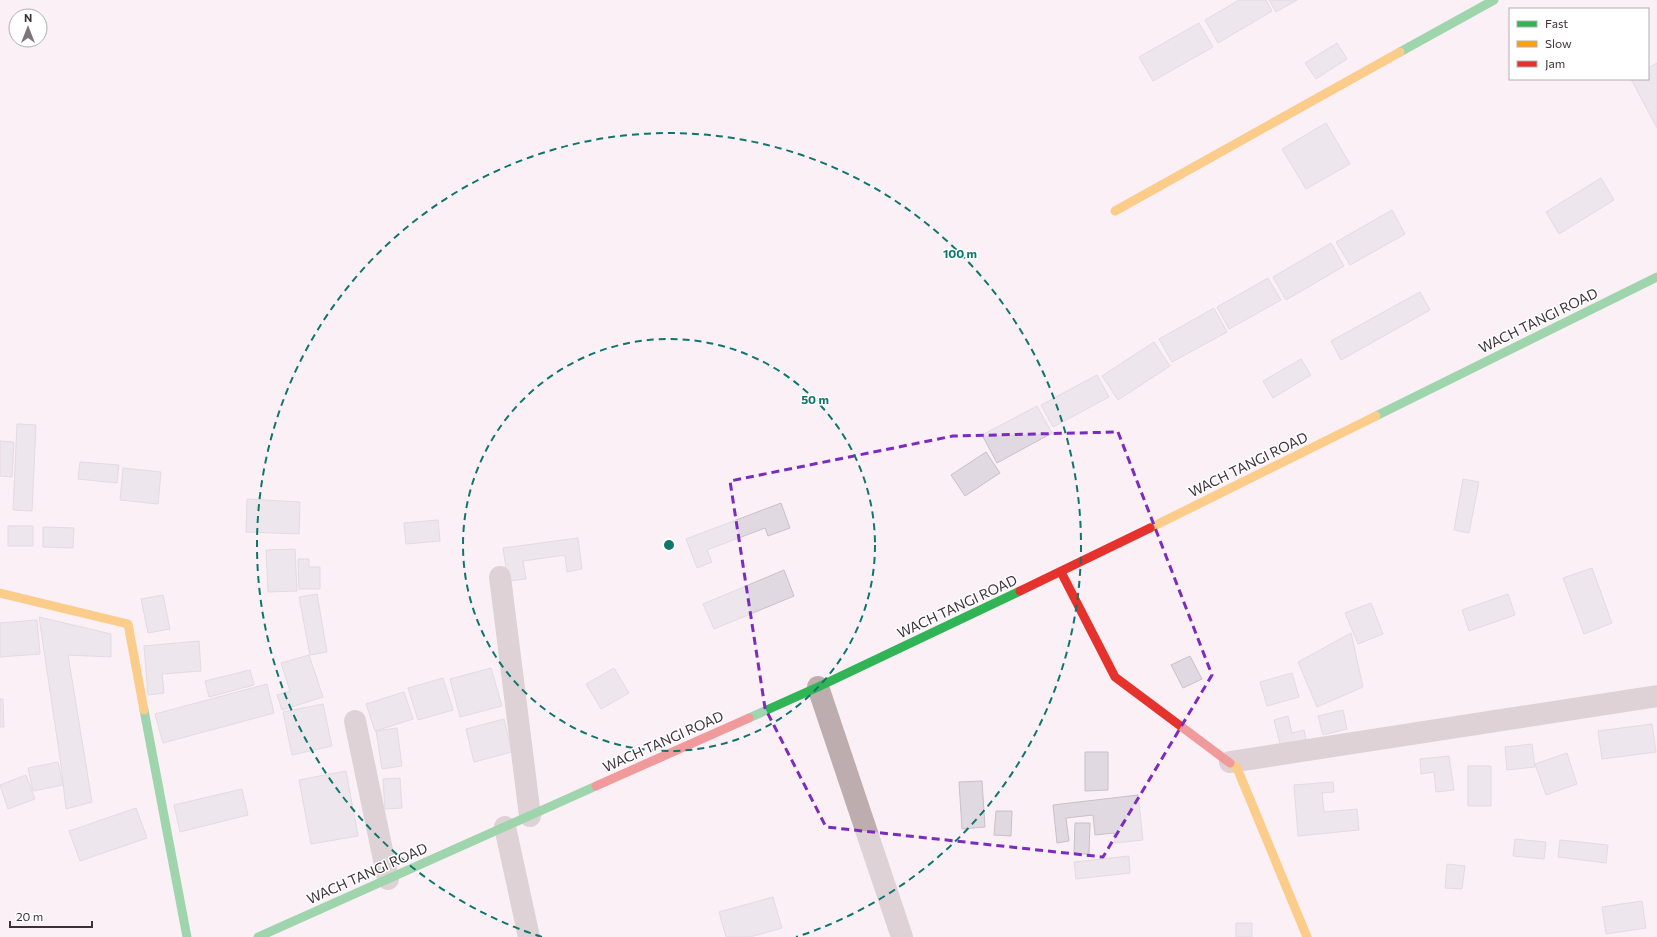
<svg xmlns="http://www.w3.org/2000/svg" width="1657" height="937" font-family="Commissioner,sans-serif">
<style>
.building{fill:#e1d9e2;stroke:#c8c1c8}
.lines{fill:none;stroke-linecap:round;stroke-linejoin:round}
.street{stroke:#beadaf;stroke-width:22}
.fast{stroke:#30b455;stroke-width:9}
.slow{stroke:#ff9f0a;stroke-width:9}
.jam{stroke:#e5322d;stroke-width:9}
.marked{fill:none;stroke:#7b2cbf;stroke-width:3;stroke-dasharray:8 5;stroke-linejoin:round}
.ring{fill:none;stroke:#0f766e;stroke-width:2;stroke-dasharray:7 5}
.labels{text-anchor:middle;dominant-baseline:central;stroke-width:3;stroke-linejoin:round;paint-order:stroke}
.street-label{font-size:14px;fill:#3c3339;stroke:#fff}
.centre{fill:#0f766e;stroke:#fff;stroke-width:2}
.ring-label{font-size:12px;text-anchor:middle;font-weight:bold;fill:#0f766e;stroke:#fff;stroke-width:3;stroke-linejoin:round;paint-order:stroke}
</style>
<rect width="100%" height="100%" fill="#faf0f6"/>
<path class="building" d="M 1239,0 L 1266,0 L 1272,11 L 1218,43 L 1205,20 Z
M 1269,0 L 1297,0 L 1276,12 Z
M 1199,23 L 1213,47 L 1153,81 L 1139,57 Z
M 1337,43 L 1347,59 L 1316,79 L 1305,63 Z
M 1657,63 L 1657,128 L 1631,79 L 1648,79 L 1648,68 Z
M 1326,123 L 1350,164 L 1306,189 L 1282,149 Z
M 1601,178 L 1614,200 L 1559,234 L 1546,212 Z
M 1392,210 L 1405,234 L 1350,265 L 1336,242 Z
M 1331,243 L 1344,266 L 1286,300 L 1273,277 Z
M 1268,278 L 1281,300 L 1229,329 L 1217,307 Z
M 1420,292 L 1430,310 L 1341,360 L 1331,341 Z
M 1214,308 L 1227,332 L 1172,362 L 1159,339 Z
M 1154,342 L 1170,366 L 1118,400 L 1102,376 Z
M 1301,359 L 1311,375 L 1273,398 L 1263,381 Z
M 1097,375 L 1109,397 L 1053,427 L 1041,405 Z
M 1037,406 L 1052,433 L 997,463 L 982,435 Z
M 17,424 L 36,425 L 32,511 L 13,510 Z
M 0,441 L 14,442 L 12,477 L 0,476 Z
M 986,452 L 1000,473 L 965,496 L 951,475 Z
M 80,462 L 119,465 L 117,483 L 78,479 Z
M 123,468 L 161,472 L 158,504 L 120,500 Z
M 1463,479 L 1479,482 L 1469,533 L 1454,530 Z
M 247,499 L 300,502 L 299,534 L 246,532 Z
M 781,503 L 790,528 L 768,536 L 765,528 L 707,550 L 712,562 L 697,568 L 686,539 Z
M 438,520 L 440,541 L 406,544 L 404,523 Z
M 8,526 L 33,526 L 33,546 L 8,546 Z
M 43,527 L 74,528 L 73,548 L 43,547 Z
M 578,538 L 582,569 L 567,572 L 565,555 L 523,561 L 526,579 L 508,581 L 503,548 Z
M 295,549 L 297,591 L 268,592 L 266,550 Z
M 298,559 L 309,559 L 309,567 L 320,567 L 320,589 L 299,589 Z
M 1592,568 L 1612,623 L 1584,634 L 1563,578 Z
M 784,570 L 794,596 L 714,629 L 703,604 Z
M 317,594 L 327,652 L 310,655 L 299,597 Z
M 1508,594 L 1515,615 L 1469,631 L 1462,610 Z
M 163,595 L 170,629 L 148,633 L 141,599 Z
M 1371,603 L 1383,634 L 1358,644 L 1345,613 Z
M 39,617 L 111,634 L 111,657 L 68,655 L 92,802 L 66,809 L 61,765 Z
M 37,620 L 40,654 L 0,657 L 0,623 Z
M 1351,633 L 1363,687 L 1317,707 L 1298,662 Z
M 199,641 L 201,671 L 162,674 L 164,693 L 148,695 L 144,646 Z
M 309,655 L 323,697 L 282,710 L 277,695 L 290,691 L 281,663 Z
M 1190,656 L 1202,679 L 1183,688 L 1171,665 Z
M 491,668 L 502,706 L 460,717 L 450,679 Z
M 614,668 L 629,693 L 601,709 L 586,684 Z
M 250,670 L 254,685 L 209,697 L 205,681 Z
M 1292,673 L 1299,697 L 1267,706 L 1260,682 Z
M 443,678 L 453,710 L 418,720 L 408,688 Z
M 267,684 L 274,713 L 163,743 L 155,714 Z
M 404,692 L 413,719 L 375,731 L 366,704 Z
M 0,699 L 3,699 L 4,727 L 0,727 Z
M 323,704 L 332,746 L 292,755 L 283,712 Z
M 1343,710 L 1347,729 L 1323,735 L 1318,716 Z
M 1288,716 L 1292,733 L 1304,730 L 1306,740 L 1281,747 L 1274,720 Z
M 504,719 L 512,752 L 474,762 L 466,729 Z
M 1652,724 L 1656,752 L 1602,759 L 1598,731 Z
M 397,728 L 402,766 L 382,769 L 376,731 Z
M 1532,744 L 1535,767 L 1507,770 L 1505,747 Z
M 1085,752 L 1108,752 L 1108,790 L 1085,791 Z
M 1567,753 L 1577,784 L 1546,795 L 1535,764 Z
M 1449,756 L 1454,790 L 1436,792 L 1434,772 L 1421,774 L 1420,759 Z
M 58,762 L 63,785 L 33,791 L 28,768 Z
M 1468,766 L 1491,766 L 1491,806 L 1468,806 Z
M 346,771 L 358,836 L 311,844 L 299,780 Z
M 26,775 L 35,799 L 8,809 L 0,785 Z
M 400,778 L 402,808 L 385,809 L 383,779 Z
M 982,781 L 985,827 L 962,829 L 959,782 Z
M 1333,782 L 1334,792 L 1322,793 L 1324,812 L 1357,809 L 1359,830 L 1298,836 L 1294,785 Z
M 242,789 L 248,815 L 180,832 L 174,805 Z
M 1138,795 L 1143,840 L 1115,843 L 1114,833 L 1095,835 L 1093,815 L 1066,818 L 1069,841 L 1057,843 L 1053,805 Z
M 136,808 L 147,838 L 80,861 L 69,831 Z
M 996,811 L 1012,811 L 1011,836 L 994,835 Z
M 1075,823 L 1090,823 L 1089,854 L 1074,854 Z
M 1515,839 L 1546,842 L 1544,859 L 1513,856 Z
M 1560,840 L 1608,845 L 1606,863 L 1558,857 Z
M 1129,856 L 1130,873 L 1076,879 L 1074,862 Z
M 1447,864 L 1465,866 L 1462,889 L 1445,888 Z
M 773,897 L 782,928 L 750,937 L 726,937 L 719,912 Z
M 1642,901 L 1646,928 L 1606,934 L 1602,907 Z
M 1236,923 L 1252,923 L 1252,937 L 1236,937 Z"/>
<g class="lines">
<path class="street" d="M 500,577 L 530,816
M 818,687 L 902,937
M 355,721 L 388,879
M 1230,762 L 1657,696
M 505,827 L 529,937"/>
<path class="fast" d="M 1400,52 L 1494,0
M 1376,416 L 1657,277
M 144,710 L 187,937
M 749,718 L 818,687 L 1020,591
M 258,937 L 596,786"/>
<path class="slow" d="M 1115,211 L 1400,52
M 1150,528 L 1376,416
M 0,593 L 128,624 L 144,710
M 1230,763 L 1237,768 L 1307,937"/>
<path class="jam" d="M 1061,572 L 1115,677 L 1230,763
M 1020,591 L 1150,528
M 596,786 L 749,718"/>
</g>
<path d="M0 0H1657V937H0ZM 1118,432 L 1212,675 L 1103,857 L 826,827 L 765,708 L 730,481 L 953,436 Z" fill="#faf0f6" fill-opacity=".55" fill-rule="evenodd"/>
<path class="marked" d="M 1118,432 L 1212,675 L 1103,857 L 826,827 L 765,708 L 730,481 L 953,436 Z"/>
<g class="ring">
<circle cx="669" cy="545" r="206"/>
<path d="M542 937A412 412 0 1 1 796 937"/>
</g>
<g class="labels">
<g class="street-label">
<text transform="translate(1538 320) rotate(-26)">WACH TANGI ROAD</text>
<text transform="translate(1248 464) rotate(-26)">WACH TANGI ROAD</text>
<text transform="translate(957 606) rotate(-25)">WACH TANGI ROAD</text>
<text transform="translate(663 741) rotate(-24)">WACH TANGI ROAD</text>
<text transform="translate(367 873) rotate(-24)">WACH TANGI ROAD</text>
</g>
</g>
<circle cx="669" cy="545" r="6" class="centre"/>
<g class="ring-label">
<text x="960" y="258">100 m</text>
<text x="815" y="404">50 m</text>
</g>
<rect x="1509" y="8" width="140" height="72" fill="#ffffff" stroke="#b1adb0"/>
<rect x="1517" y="21" width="20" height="6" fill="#30b455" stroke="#b1adb0"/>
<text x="1545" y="28" font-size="12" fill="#3c3339">Fast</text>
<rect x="1517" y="41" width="20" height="6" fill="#ff9f0a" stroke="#b1adb0"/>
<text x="1545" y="48" font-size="12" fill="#3c3339">Slow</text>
<rect x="1517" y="61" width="20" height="6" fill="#e5322d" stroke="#b1adb0"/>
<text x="1545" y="68" font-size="12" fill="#3c3339">Jam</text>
<g transform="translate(28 28)"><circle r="19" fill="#ffffff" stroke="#b1adb0"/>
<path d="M0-3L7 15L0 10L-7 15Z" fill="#7e757b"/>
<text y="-6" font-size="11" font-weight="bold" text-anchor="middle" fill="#3c3339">N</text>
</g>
<path d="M10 921v6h82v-6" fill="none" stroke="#3c3339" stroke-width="2"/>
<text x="16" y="921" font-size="12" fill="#3c3339" stroke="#ffffff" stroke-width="3" paint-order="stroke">20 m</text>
</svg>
